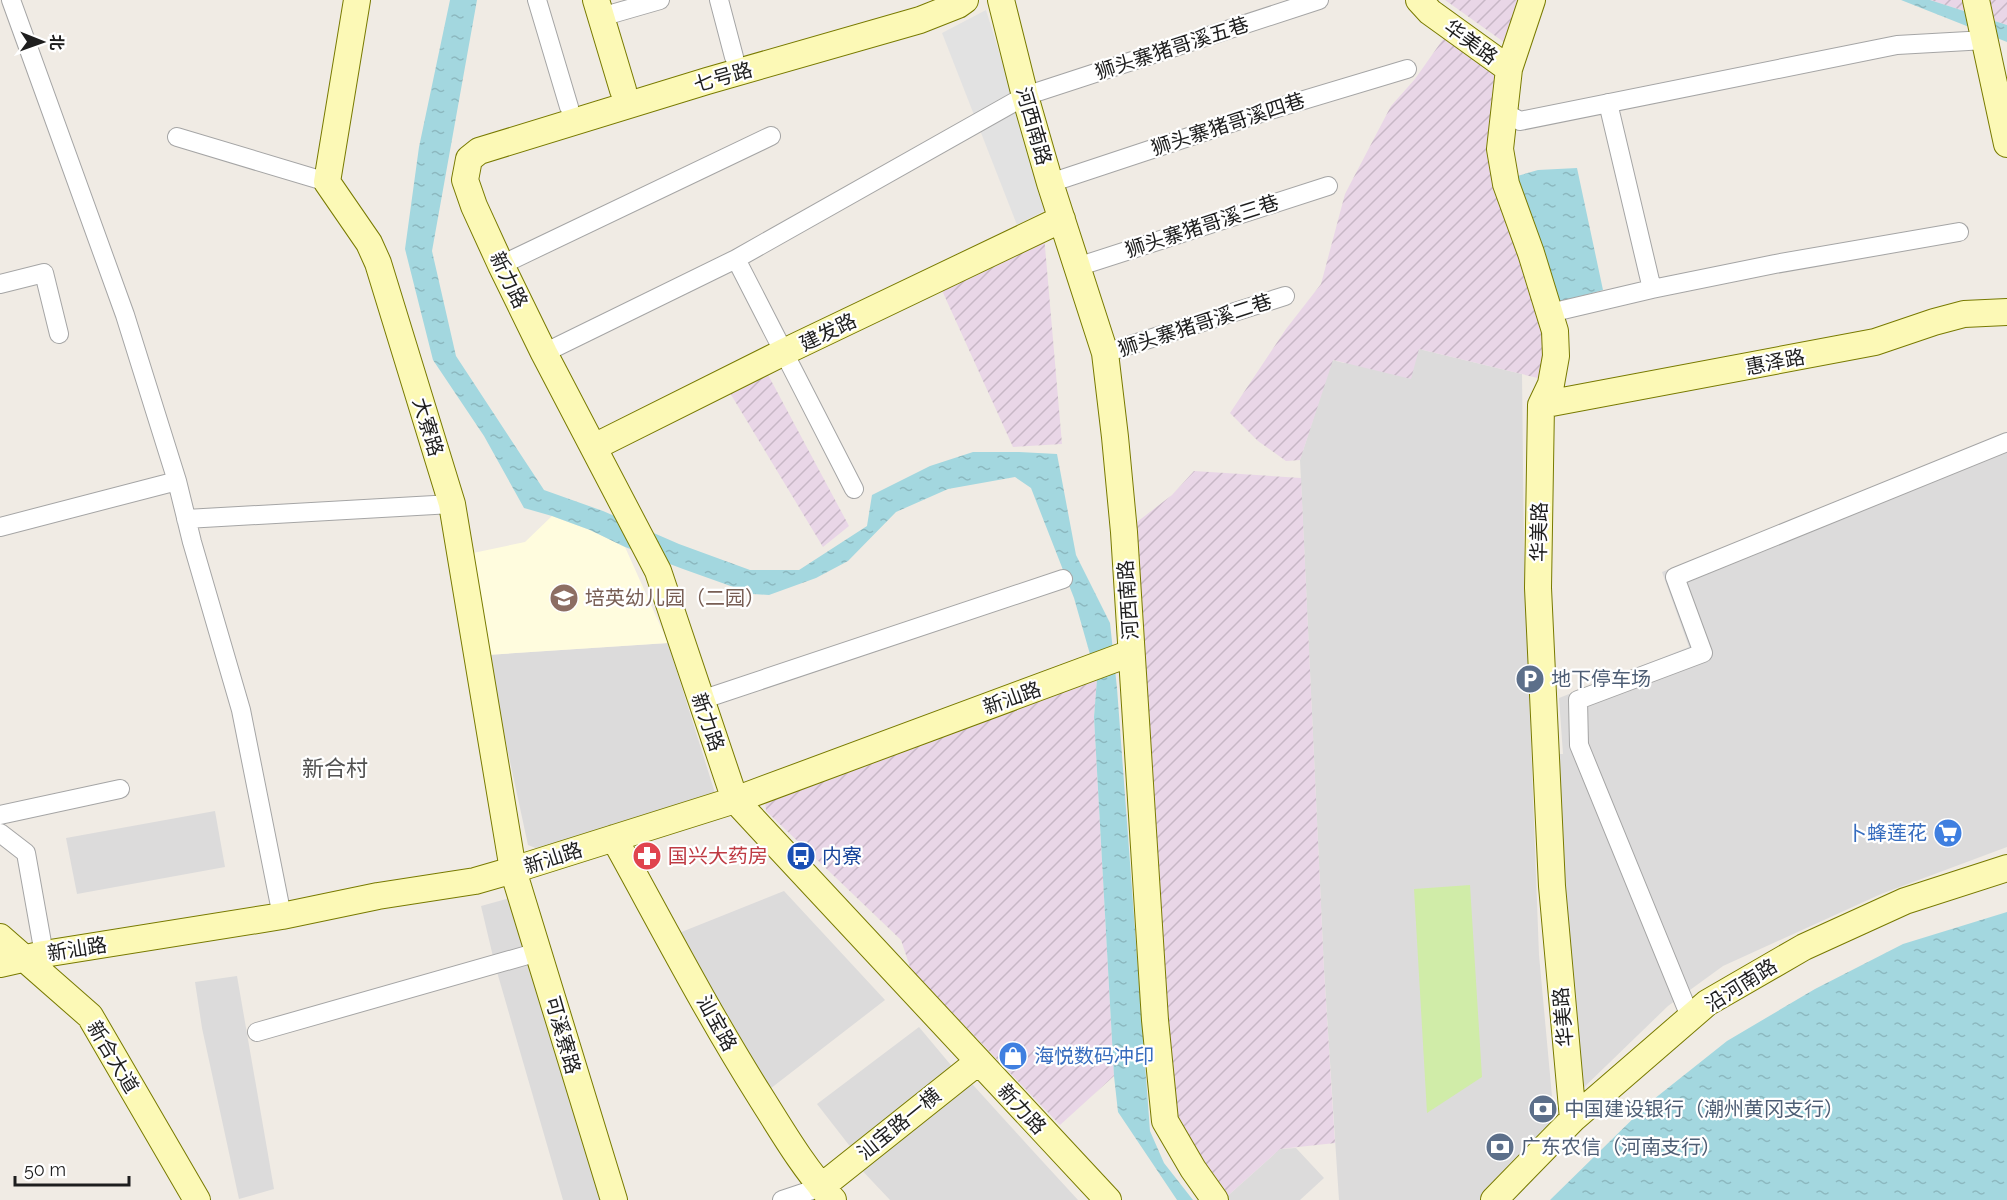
<svg xmlns="http://www.w3.org/2000/svg" width="2007" height="1200" font-family="Raleway,'Noto Sans SC',sans-serif">
<style>
.residential{fill:#dcdbdb}
.industrial{fill:url(#industrial-furrows)}
.education{fill:#fffcde}
.grass{fill:#d0eca8}
.parking{fill:#e2e2e2}
.water{fill:url(#water-ripples)}
.lines{fill:none;stroke-linecap:round;stroke-linejoin:round}
.street-casing{stroke:#a5a5a5;stroke-width:20}
.secondary-casing{stroke:#787a01;stroke-width:28}
.street{stroke:#fff;stroke-width:18}
.secondary{stroke:#fcf9b6;stroke-width:26}
.labels{text-anchor:middle;dominant-baseline:central;stroke-width:4.5;stroke-linejoin:round;paint-order:stroke}
.street-label{font-size:20px;fill:#1e1e1e;stroke:#fff}
.education-label{font-size:20px;fill:#785e54;stroke:#fff;text-anchor:start}
.service-label{font-size:20px;fill:#4e5e75;stroke:#fff;text-anchor:start}
.shop-label{font-size:20px;fill:#366cbe;stroke:#fff;text-anchor:end}
.health-label{font-size:20px;fill:#be3a42;stroke:#fff;text-anchor:start}
.transit-label{font-size:20px;fill:#164399;stroke:#fff;text-anchor:start}
.quarter-label{font-size:22px;fill:#515151;stroke:#fff}
</style>
<defs>
<pattern id="industrial-furrows" width="10" height="10" patternUnits="userSpaceOnUse" patternTransform="scale(1.5)"><rect width="10" height="10" fill="#e9d6e7"/><path d="M-1 1l2-2M0 10L10 0M9 11l2-2" fill="none" stroke="#c7b7c6"/></pattern>
<pattern id="water-ripples" width="26" height="14" patternUnits="userSpaceOnUse" patternTransform="scale(1.5)"><rect width="26" height="14" fill="#a3d7df"/><path d="M2 4q2-2 4 0t4 0M15 11q2-2 4 0t4 0" fill="none" stroke="#8cb8bf"/></pattern>
</defs>
<rect width="100%" height="100%" fill="#f0ebe4"/>
<path class="residential" d="M 1419,349 L 1522,374 L 1524,558 L 1539,955 L 1555,1129 L 1485,1200 L 1339,1200 L 1324,970 L 1300,460 L 1332,360 L 1344,363 Z
M 2007,434 L 2007,847 L 1881,894 L 1723,966 L 1668,1006 L 1576,1095 L 1552,754 L 1563,754 L 1559,698 L 1689,647 L 1662,572 Z
M 668,643 L 715,793 L 543,851 L 528,845 L 487,655 Z
M 215,811 L 225,867 L 77,894 L 66,838 Z
M 784,891 L 885,1000 L 766,1092 L 674,935 Z
M 521,895 L 614,1200 L 563,1200 L 495,965 L 481,906 Z
M 237,976 L 274,1189 L 239,1199 L 202,1028 L 195,982 Z
M 919,1027 L 955,1070 L 852,1149 L 817,1104 Z
M 964,1075 L 1033,1151 L 1078,1200 L 890,1200 L 855,1163 Z
M 1296,1148 L 1324,1178 L 1300,1200 L 1223,1200 L 1280,1149 Z"/>
<path class="industrial" d="M 1445,0 L 1521,0 L 1508,45 Z
M 1930,0 L 2007,0 L 2007,25 Z
M 1446,35 L 1505,72 L 1497,112 L 1545,312 L 1546,380 L 1419,349 L 1411,379 L 1333,360 L 1300,460 L 1286,461 L 1258,441 L 1230,413 L 1286,329 L 1321,284 L 1345,194 L 1391,106 L 1415,79 Z
M 1044,235 L 1062,444 L 1013,447 L 940,286 Z
M 766,371 L 849,526 L 823,547 L 730,393 Z
M 1194,471 L 1301,478 L 1324,970 L 1335,1143 L 1280,1149 L 1223,1200 L 1165,1121 L 1124,532 L 1172,495 Z
M 1097,679 L 1094,717 L 1114,1076 L 1060,1125 L 911,970 L 901,940 L 766,811 L 765,800 L 778,790 Z"/>
<path class="education" d="M 552,516 L 590,530 L 625,547 L 668,643 L 487,655 L 473,553 L 525,542 Z"/>
<path class="grass" d="M 1470,885 L 1482,1077 L 1427,1113 L 1414,889 Z"/>
<path class="parking" d="M 986,10 L 1048,209 L 1017,225 L 942,33 Z"/>
<path class="water" d="M 450,0 L 477,0 L 432,251 L 456,356 L 544,490 L 603,511 L 679,544 L 750,570 L 799,570 L 867,526 L 872,495 L 930,466 L 973,452 L 1019,452 L 1057,454 L 1076,555 L 1110,623 L 1117,688 L 1150,1131 L 1164,1163 L 1193,1200 L 1177,1200 L 1118,1112 L 1114,1076 L 1094,717 L 1097,679 L 1074,598 L 1031,488 L 1015,477 L 948,489 L 896,512 L 848,561 L 816,578 L 769,595 L 753,594 L 683,569 L 625,547 L 590,530 L 552,516 L 524,508 L 484,436 L 433,360 L 405,249 L 419,147 Z
M 1901,0 L 1930,0 L 2007,25 L 2007,42 Z
M 1577,168 L 1603,290 L 1556,303 L 1514,177 L 1538,170 Z
M 2007,912 L 2007,1200 L 1550,1200 L 1649,1103 L 1727,1041 L 1815,989 L 1903,944 Z"/>
<g class="lines">
<g class="street-casing">
<path id="street" d="M 537,0 L 569,107
M 719,0 L 734,57
M 601,17 L 660,0
M 1504,112 L 1520,121 L 1897,45 L 1986,40
M 177,137 L 327,182
M 1050,183 L 1267,111 L 1407,69
M 736,259 L 854,489
M 501,265 L 771,136
M 1077,267 L 1328,186
M 0,284 L 44,273 L 59,334
M 1652,289 L 1775,264 L 1959,232
M 1550,313 L 1652,289 L 1608,103
M 544,353 L 736,259 L 1025,96 L 1319,0
M 1105,353 L 1285,296
M 177,481 L 192,542 L 241,710 L 282,916
M 186,519 L 452,504
M 0,527 L 177,481 L 125,315 L 11,0
M 701,700 L 1063,579
M 0,815 L 120,789
M 0,833 L 26,853 L 44,954
M 1691,1019 L 1579,745 L 1578,700 L 1703,653 L 1675,577 L 2007,442
M 257,1032 L 538,952
M 782,1200 L 821,1187"/>
</g>
<g class="secondary-casing">
<path id="secondary" d="M 357,0 L 327,182 L 369,243 L 378,263 L 452,504 L 513,870 L 614,1200
M 596,0 L 623,90
M 965,0 L 958,5 L 920,20 L 707,81 L 479,151 L 469,159 L 465,180 L 474,206 L 501,265 L 544,353 L 658,571 L 735,800 L 1108,1200
M 1001,0 L 1025,96 L 1050,183 L 1105,353 L 1115,437 L 1124,532 L 1155,1020 L 1165,1121 L 1193,1169 L 1215,1200
M 1419,0 L 1430,12 L 1509,69 L 1500,149 L 1506,184 L 1531,253 L 1555,331 L 1556,356 L 1551,384 L 1541,405 L 1538,588 L 1552,886 L 1573,1119
M 1976,0 L 2007,144
M 1509,69 L 1532,0
M 1541,405 L 1875,342 L 1934,322 L 1964,314 L 2007,312
M 594,447 L 784,352 L 1062,219
M 614,838 C 662,925 707,1012 760,1096 C 782,1131 804,1169 833,1200
M 0,937 L 90,1016 L 197,1200
M 0,964 L 44,954 L 282,916 L 378,896 L 475,881 L 513,870 L 735,800 L 1131,653
M 821,1187 L 978,1062
M 1494,1200 L 1573,1119 L 1707,1003 L 1804,947 L 1905,901 L 2007,868"/>
</g>
<use href="#street" class="street"/>
<use href="#secondary" class="secondary"/>
</g>
<defs>
<g id="school-disc" transform="scale(1.5)"><circle r="9.5" fill="#8d6e63" stroke="#fff"/><path d="M0-5L7-2L0 1L-7-2ZM-4 1L0 2.5L4 1V4Q0 6-4 4Z" fill="#fff"/></g>
<g id="parking-disc" transform="scale(1.5)"><circle r="9.5" fill="#5c6f8a" stroke="#fff"/><path d="M-3.5-5.5H1a3.5 3.5 0 0 1 0 7H-1V5.5H-3.5ZM-1-3.4V-.6H.8a1.4 1.4 0 0 0 0-2.8Z" fill="#fff"/></g>
<g id="supermarket-disc" transform="scale(1.5)"><circle r="9.5" fill="#3f7fe0" stroke="#fff"/><path d="M-6-5.5h2.5l.6 2H6L4.5 2H-2.5L-4.4-4H-6ZM-1.5 3.2a1.3 1.3 0 1 0 .1 0ZM3 3.2a1.3 1.3 0 1 0 .1 0Z" fill="#fff"/></g>
<g id="pharmacy-disc" transform="scale(1.5)"><circle r="9.5" fill="#e0444e" stroke="#fff"/><path d="M-2-6h4v4h4v4h-4v4h-4v-4h-4v-4h4Z" fill="#fff"/></g>
<g id="bus-disc" transform="scale(1.5)"><circle r="9.5" fill="#1a4fb4" stroke="#fff"/><path d="M-5-6H5V4H4V6H2V4H-2V6H-4V4H-5ZM-3.5-4V0h7V-4ZM-3.5 1.2v1.5H-2V1.2ZM2 1.2v1.5H3.5V1.2Z" fill="#fff"/></g>
<g id="shop-disc" transform="scale(1.5)"><circle r="9.5" fill="#3f7fe0" stroke="#fff"/><path d="M-5-2.5h2.3a2.7 3.5 0 0 1 5.4 0H5L5.5 6h-11ZM-1.5-2.5h3a1.5 2.3 0 0 0-3 0Z" fill="#fff"/></g>
<g id="bank-disc" transform="scale(1.5)"><circle r="9.5" fill="#5c6f8a" stroke="#fff"/><path d="M-6-4H6V4H-6ZM0-2.3a2.3 2.3 0 1 0 0 4.6a2.3 2.3 0 1 0 0-4.6Z" fill="#fff"/></g>
</defs>
<g fill-rule="evenodd">
<use href="#school-disc" x="564" y="598"/>
<use href="#parking-disc" x="1530" y="679"/>
<use href="#supermarket-disc" x="1948" y="833"/>
<use href="#pharmacy-disc" x="647" y="856"/>
<use href="#bus-disc" x="801" y="856"/>
<use href="#shop-disc" x="1013" y="1056"/>
<use href="#bank-disc" x="1543" y="1109"/>
<use href="#bank-disc" x="1500" y="1147"/>
</g>
<g class="labels">
<g class="street-label">
<text transform="translate(1471 42) rotate(36)">华美路</text>
<text transform="translate(1172 48) rotate(-18)">狮头寨猪哥溪五巷</text>
<text transform="translate(723 77) rotate(-16)">七号路</text>
<text transform="translate(1228 124) rotate(-18)">狮头寨猪哥溪四巷</text>
<text transform="translate(1034 126) rotate(74)">河西南路</text>
<text transform="translate(1202 226) rotate(-18)">狮头寨猪哥溪三巷</text>
<text transform="translate(509 280) rotate(64)">新力路</text>
<text transform="translate(1195 325) rotate(-18)">狮头寨猪哥溪二巷</text>
<text transform="translate(828 332) rotate(-26)">建发路</text>
<text transform="translate(1775 362) rotate(-11)">惠泽路</text>
<text transform="translate(428 427) rotate(73)">大寮路</text>
<text transform="translate(1539 532) rotate(-89)">华美路</text>
<text transform="translate(1128 600) rotate(-94)">河西南路</text>
<text transform="translate(1012 698) rotate(-20)">新汕路</text>
<text transform="translate(708 722) rotate(71)">新力路</text>
<text transform="translate(553 858) rotate(-18)">新汕路</text>
<text transform="translate(77 949) rotate(-9)">新汕路</text>
<text transform="translate(1741 985) rotate(-32)">沿河南路</text>
<text transform="translate(1563 1017) rotate(-95)">华美路</text>
<text transform="translate(717 1023) rotate(61)">汕宝路</text>
<text transform="translate(563 1035) rotate(74)">可溪寮路</text>
<text transform="translate(113 1057) rotate(59)">新合大道</text>
<text transform="translate(1022 1109) rotate(47)">新力路</text>
<text transform="translate(899 1124) rotate(-39)">汕宝路一横</text>
</g>
<g class="education-label">
<text x="585" y="598">培英幼儿园（二园）</text>
</g>
<g class="service-label">
<text x="1551" y="679">地下停车场</text>
<text x="1564" y="1109">中国建设银行（潮州黄冈支行）</text>
<text x="1521" y="1147">广东农信（河南支行）</text>
</g>
<g class="shop-label">
<text x="1927" y="833">卜蜂莲花</text>
<text x="1034" y="1056" text-anchor="start">海悦数码冲印</text>
</g>
<g class="health-label">
<text x="668" y="856">国兴大药房</text>
</g>
<g class="transit-label">
<text x="822" y="856">内寮</text>
</g>
<g class="quarter-label">
<text x="335" y="768">新合村</text>
</g>
</g>
<g transform="translate(42 42) rotate(91)" stroke="#ffffff" stroke-width="4.5" paint-order="stroke">
<path d="M0-4.5L10 22L0 15L-10 22Z" fill="#1e1e1e"/>
<text y="-9" font-size="16" font-weight="bold" text-anchor="middle" fill="#1e1e1e">北</text>
</g>
<path d="M15 1176v9h114v-9" fill="none" stroke="#1e1e1e" stroke-width="3"/>
<text x="24" y="1176" font-size="18" fill="#1e1e1e" stroke="#ffffff" stroke-width="4.5" paint-order="stroke">50 m</text>
</svg>
